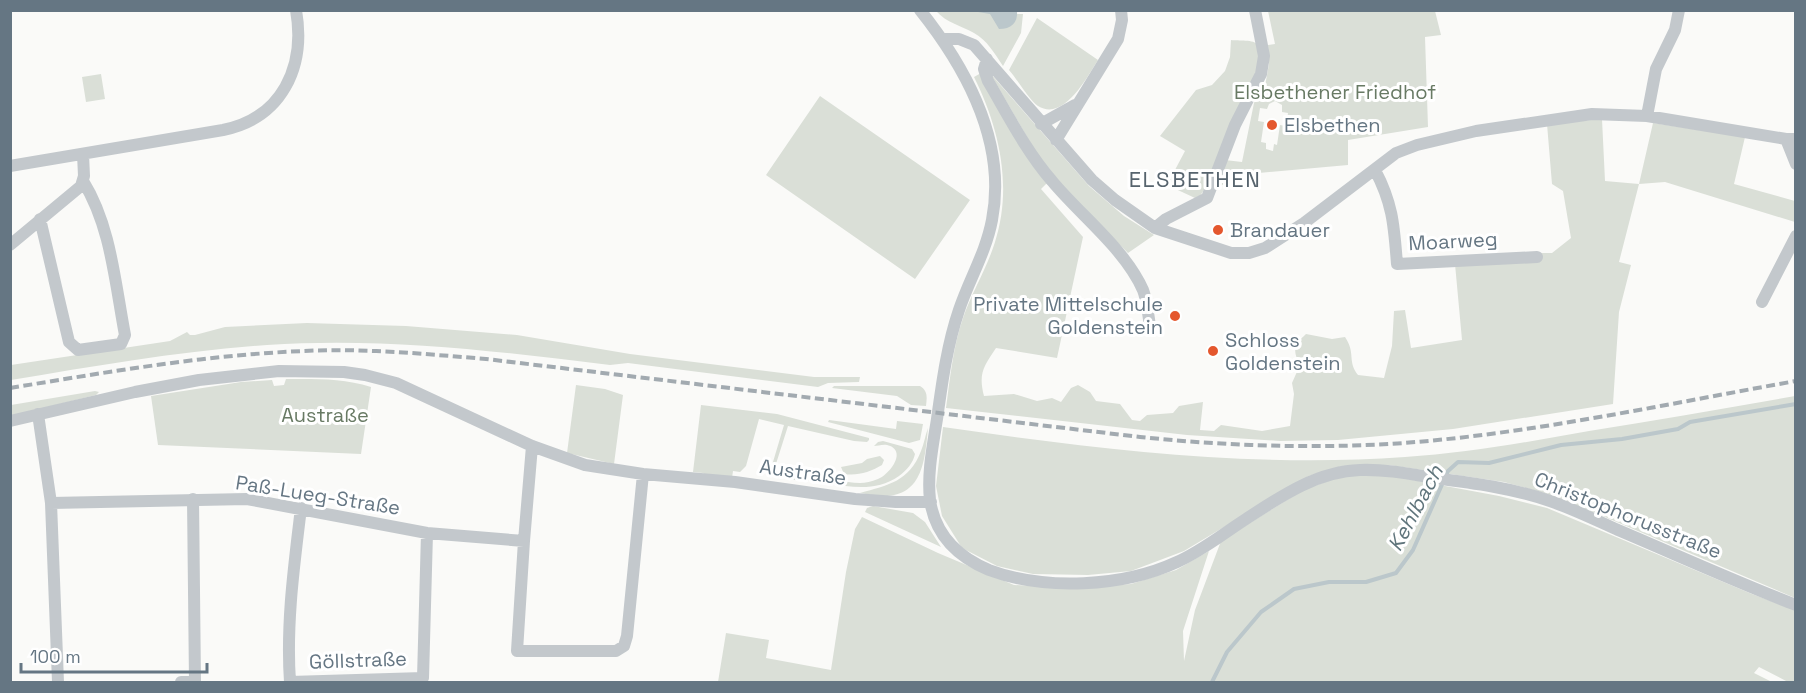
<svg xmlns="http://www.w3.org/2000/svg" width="1806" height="693" font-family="'Space Grotesk',sans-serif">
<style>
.green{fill:#dadfd7;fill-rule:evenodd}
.water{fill:#bbc7cb}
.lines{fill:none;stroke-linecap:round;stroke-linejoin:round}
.stream{stroke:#bbc7cb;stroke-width:4}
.street{stroke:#c3c8cc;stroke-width:12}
.rail{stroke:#a2aab0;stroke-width:4;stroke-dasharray:9 4.5;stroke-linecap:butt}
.poi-dot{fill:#e4572e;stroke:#fff;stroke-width:2}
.labels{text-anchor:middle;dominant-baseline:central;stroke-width:6;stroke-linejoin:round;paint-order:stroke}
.park-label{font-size:20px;fill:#687a64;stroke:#fff}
.poi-label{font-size:20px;fill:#657683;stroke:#fff;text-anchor:start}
.street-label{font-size:20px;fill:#657683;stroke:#fff}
.water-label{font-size:21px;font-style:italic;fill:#60757c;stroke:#fff}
.quarter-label{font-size:22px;letter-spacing:1.5px;fill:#57646e;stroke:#fff}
</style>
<rect width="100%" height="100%" fill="#fafaf8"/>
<path class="green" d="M 936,11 L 1017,11 L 1017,14 L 1023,14 L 1021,33 L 1003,66 C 995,54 987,40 974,33 C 960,25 947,23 936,11 Z
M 1268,11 L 1435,11 L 1441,35 L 1425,37 L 1428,127 L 1348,140 L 1348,165 L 1248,174 L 1245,172 L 1217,188 L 1225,160 L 1242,162 L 1254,103 L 1258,94 L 1265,86 L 1269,64 L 1268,45 L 1275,44 ZM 1275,101 L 1282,105 L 1282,112 L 1288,113 L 1286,126 L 1280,125 L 1277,145 L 1274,144 L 1273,151 L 1266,149 L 1266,143 L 1261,142 L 1264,122 L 1258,121 L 1260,108 L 1267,109 L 1269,104 Z
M 1037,18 L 1098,60 C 1087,77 1064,122 1038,106 C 1029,100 1017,79 1009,70 Z
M 1231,40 C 1238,41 1254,39 1258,45 C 1269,63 1218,162 1208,184 L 1200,196 L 1195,198 L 1167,185 L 1185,151 L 1160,136 L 1196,90 L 1212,85 L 1225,71 L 1230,57 Z
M 981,73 L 1048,182 L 1041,189 L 1083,237 L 1057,358 L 996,348 C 984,366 978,373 984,396 L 1014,394 L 1037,401 L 1052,398 L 1061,402 L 1071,388 L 1078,385 L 1090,392 L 1096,401 L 1120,404 L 1132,420 L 1140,421 L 1147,415 L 1173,413 L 1179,406 L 1203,402 L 1200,430 L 1214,431 L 1221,425 L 1262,431 L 1290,426 L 1294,394 L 1292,383 L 1300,365 C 1292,350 1294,345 1306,334 L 1332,339 L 1345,337 C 1356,353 1347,361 1358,375 L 1384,378 L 1392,346 L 1394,311 L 1405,310 L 1411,348 L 1462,340 L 1455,264 L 1538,253 L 1552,253 L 1571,238 L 1563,191 L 1552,184 L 1547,124 L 1602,119 L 1605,181 L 1639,184 L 1653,123 L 1745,137 L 1734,184 L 1795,201 L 1795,222 L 1665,182 L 1639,184 L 1619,262 L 1631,265 L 1619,312 L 1613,404 L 1453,429 L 1338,440 L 1280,441 L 1187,435 L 946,408 C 950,378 953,347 963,318 C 972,292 987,268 995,242 C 1013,186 999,127 974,77 Z
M 990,73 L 1089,186 L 1124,216 L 1154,235 L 1128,253 L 1053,178 L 1038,156 Z
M 101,74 L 105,99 L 86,102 L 82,77 Z
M 820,96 L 970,200 L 915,279 L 766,175 Z
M 307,323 L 406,326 L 517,335 L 630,354 L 814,377 L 860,377 L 859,382 L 828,383 L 818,387 L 628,363 L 610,365 C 496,351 382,337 267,345 C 181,351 96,366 11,380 L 11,365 L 170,341 L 187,332 L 190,335 L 195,335 L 225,327 Z
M 286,379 C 315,379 343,378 371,387 L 361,454 L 158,445 L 151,396 L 241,382 L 272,380 L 274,386 L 284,385 Z
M 576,385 L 605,389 L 623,395 L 614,464 L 567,453 Z
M 834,386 L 920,386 C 928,391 927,397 926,406 L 911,405 L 897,396 L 832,388 Z
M 95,391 L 99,392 L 96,395 L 11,416 L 11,405 Z
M 1795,396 L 1795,598 L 1605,517 L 1544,493 L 1504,482 L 1389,465 L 1342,466 L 1309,476 L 1184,551 L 1131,571 L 1088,575 L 1033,574 L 997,566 L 962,548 L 942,516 L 936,486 L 943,427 C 1096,449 1250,468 1405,457 C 1467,453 1528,442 1589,431 C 1658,420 1727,408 1795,396 Z
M 701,405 L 777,414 L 869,438 L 869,440 L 867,442 L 854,441 L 788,426 L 775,467 L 783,469 L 779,476 L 776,477 L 770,472 L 784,425 L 759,419 L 746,466 L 740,472 L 733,471 L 732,478 L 708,477 L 703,473 L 693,472 Z
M 829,420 L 896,429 L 897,421 L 923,424 L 920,440 L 909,443 L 828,422 Z
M 928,428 C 925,457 924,496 884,496 C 876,496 868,494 860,493 C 888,485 909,482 921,451 C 924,444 925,436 928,428 Z
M 883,441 L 912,449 L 915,454 C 913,463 907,470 899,476 C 866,499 830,479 794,480 L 793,478 L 795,471 L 800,478 C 813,481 819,481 832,481 C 849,480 860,487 878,479 C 890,474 908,450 887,445 C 883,444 877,446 874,446 L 878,442 Z
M 880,456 L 884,460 L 882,465 C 870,472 858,476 844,474 L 841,467 L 862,463 L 867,459 Z
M 1386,475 L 1499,496 L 1547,508 L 1752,594 L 1795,610 L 1795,682 L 1788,682 L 1759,667 L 1754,673 L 1772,682 L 718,682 L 726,633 L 769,640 L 766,658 L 831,670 L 846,572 L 855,529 L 862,517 L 938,553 L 1014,585 L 1072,588 L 1131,584 L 1176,570 L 1209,551 L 1183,631 L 1184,661 L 1195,610 L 1221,541 L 1303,490 L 1342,476 Z
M 873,506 L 913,513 L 925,522 L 941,547 L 865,512 L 867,508 Z"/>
<path class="water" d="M 972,11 L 1017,11 C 1018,23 1011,29 999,29 L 990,14 Z"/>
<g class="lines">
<path class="stream" d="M 1212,682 L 1227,652 L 1261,612 L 1294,589 L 1329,582 L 1366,582 L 1396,573 L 1413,550 L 1448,471 L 1458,462 L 1489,463 L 1561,445 L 1622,439 L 1678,429 L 1690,422 L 1796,404"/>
<path class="street" d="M 920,10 C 967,69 1007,143 992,220 C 986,252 969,280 959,310 C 947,345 942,383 937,419 C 933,445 927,473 930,500 C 935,535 958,557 989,570 C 1045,591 1123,587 1177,562 C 1202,551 1224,533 1246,519 C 1281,496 1318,471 1360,470 C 1385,469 1410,474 1434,478 C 1473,483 1512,488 1550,501 C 1573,509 1596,520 1618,530 C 1677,555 1736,582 1796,605
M 943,39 L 959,39 L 974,45 L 1092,180 L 1115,200 L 1155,228 L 1231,253 L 1249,253 L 1265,248 L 1304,223 L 1396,153 L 1417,145 L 1476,131 L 1592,114 L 1647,116 L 1786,139 L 1796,139
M 987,59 L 984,69 L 988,81 C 1008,115 1026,151 1052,181 C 1080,215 1125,249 1143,290 C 1147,300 1148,314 1150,326
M 1647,116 L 1656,69 L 1675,30 L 1679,10
M 1041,124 L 1075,105
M 1786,139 L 1796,164
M 1056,140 L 1118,39 L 1122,20 L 1121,10
M 10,166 L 223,130 C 282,118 306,67 296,10
M 1375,170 C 1393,204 1394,226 1397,264 L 1537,257
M 40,219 L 69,342 L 78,350 L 121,344 L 125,335 C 115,283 111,226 83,181
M 1155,228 L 1166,219 L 1207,198 L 1235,125 L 1261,74 L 1264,56 L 1255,10
M 10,245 L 81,186 L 84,176 L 83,154
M 1762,302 L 1796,236
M 38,414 L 51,503 L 58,682
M 10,421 L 135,392 L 199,380 L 279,371 L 344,372 L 365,375 L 396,383 L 532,446 L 585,465 L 643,474 L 735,482 L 855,499 L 896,502 L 931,502
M 532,446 L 524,541 L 517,651 L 616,651 L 624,646 L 627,636 L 643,474
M 51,503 L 247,499 L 427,533 L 524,541
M 301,508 C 294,566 286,624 290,682 L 423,678 L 427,533
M 181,682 L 195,682 L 193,499"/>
<path class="rail" d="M 10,388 C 108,372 205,355 304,351 C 365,348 425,354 486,359 L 1140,437 C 1228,446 1315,449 1404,443 C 1535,433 1666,404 1796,381"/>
</g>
<g class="poi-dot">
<circle cx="1272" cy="125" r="6"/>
<circle cx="1218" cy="230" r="6"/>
<circle cx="1175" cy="316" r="6"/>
<circle cx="1213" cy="351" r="6"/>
</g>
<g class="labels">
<g class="park-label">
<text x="1335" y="92">Elsbethener Friedhof</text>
<text x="325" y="415">Austraße</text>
</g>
<g class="poi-label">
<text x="1284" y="125">Elsbethen</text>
<text x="1230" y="230">Brandauer</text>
<text x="1163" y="304" text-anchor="end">Private Mittelschule<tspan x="1163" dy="23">Goldenstein</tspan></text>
<text x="1225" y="340">Schloss<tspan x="1225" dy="23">Goldenstein</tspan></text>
</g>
<g class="street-label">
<text transform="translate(1453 241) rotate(-3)">Moarweg</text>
<text transform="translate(803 472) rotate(8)">Austraße</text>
<text transform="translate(318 495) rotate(9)">Paß-Lueg-Straße</text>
<text transform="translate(1628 515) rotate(22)">Christophorusstraße</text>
<text transform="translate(358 660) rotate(-2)">Göllstraße</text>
</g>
<g class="water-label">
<text transform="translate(1415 508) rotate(-62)">Kehlbach</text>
</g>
<g class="quarter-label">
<text x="1195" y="179">ELSBETHEN</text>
</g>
</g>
<rect width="1806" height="693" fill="none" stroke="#657683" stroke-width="24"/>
<path d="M21 663v9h186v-9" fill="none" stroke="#657683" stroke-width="3"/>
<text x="30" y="663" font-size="18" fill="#657683" stroke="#ffffff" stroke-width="4.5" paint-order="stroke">100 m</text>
</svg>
